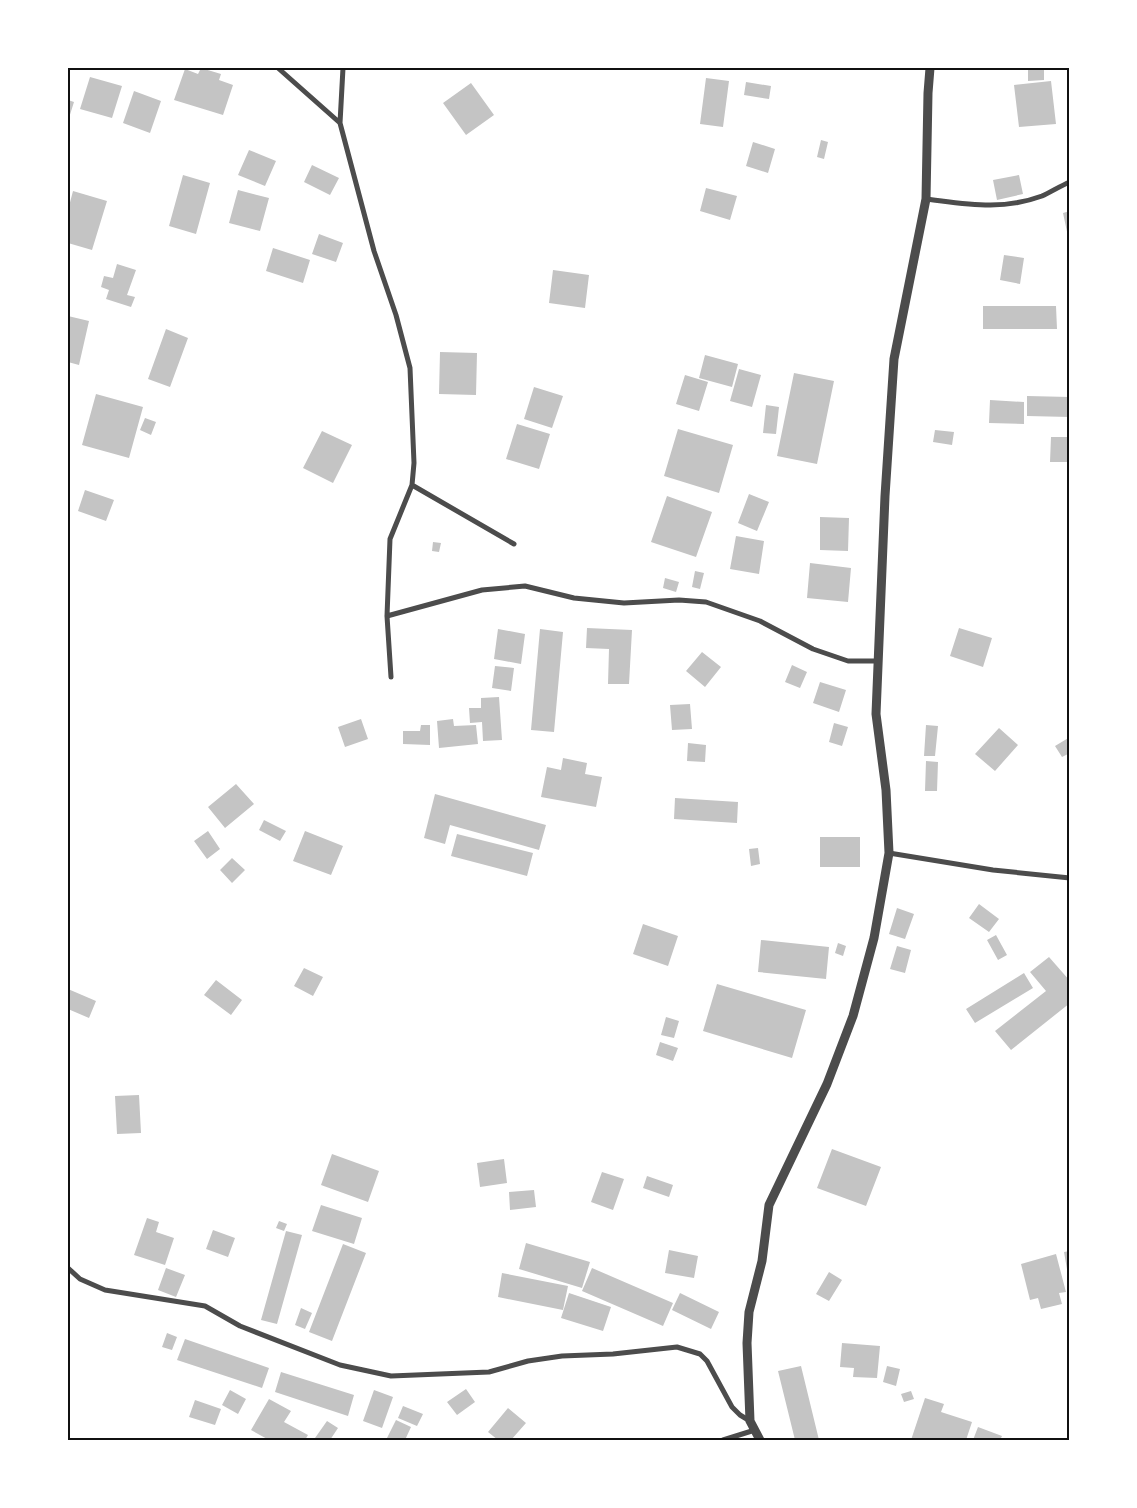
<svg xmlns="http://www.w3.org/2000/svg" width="1137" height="1508" font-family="Raleway,sans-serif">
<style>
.building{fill:#c4c4c4}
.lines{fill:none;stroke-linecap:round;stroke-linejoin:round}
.minor{stroke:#4c4c4c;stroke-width:5}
.tertiary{stroke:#4c4c4c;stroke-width:9}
.neatline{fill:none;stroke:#111;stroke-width:2}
</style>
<rect width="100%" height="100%" fill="#fff"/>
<path class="building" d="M 201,68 L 221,74 L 219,80 L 233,85 L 223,115 L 174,100 L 185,69 L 198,74 Z
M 1028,68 L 1044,68 L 1044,80 L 1028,81 Z
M 90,77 L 122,86 L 112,118 L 80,109 Z
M 706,78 L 729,81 L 723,127 L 700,124 Z
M 1051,81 L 1056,124 L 1019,127 L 1014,85 Z
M 746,82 L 771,86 L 769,99 L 744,95 Z
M 471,83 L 494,115 L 466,135 L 443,103 Z
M 134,91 L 161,101 L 150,133 L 123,123 Z
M 68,100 L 74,102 L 68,121 Z
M 821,140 L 828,142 L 824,159 L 817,157 Z
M 753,142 L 775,149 L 768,173 L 746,166 Z
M 249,150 L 276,161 L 265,186 L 238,175 Z
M 312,165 L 339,178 L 330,195 L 304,182 Z
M 183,175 L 210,183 L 196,234 L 169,226 Z
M 1019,175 L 1023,194 L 997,200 L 993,180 Z
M 706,188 L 737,196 L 730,220 L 700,211 Z
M 238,190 L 269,198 L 260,231 L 229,223 Z
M 73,191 L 107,201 L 92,250 L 68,243 L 68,210 Z
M 1070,211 L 1070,240 L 1069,241 L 1063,213 Z
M 319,234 L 343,243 L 336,262 L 312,254 Z
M 273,248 L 310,260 L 303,283 L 266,271 Z
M 1004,255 L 1024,258 L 1020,284 L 1000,280 Z
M 117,264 L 136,270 L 127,295 L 135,297 L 131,307 L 106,299 L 109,290 L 101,287 L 104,276 L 113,278 Z
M 553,270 L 589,275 L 585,308 L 549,303 Z
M 983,306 L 1056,306 L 1057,329 L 983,329 Z
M 68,316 L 89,321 L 79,365 L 68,362 Z
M 166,329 L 188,338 L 170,387 L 148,379 Z
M 440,352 L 477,353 L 476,395 L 439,394 Z
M 705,355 L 738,364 L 732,387 L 699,378 Z
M 739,369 L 761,375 L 752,407 L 730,401 Z
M 794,373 L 834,381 L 817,464 L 777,456 Z
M 685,375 L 708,382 L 699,411 L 676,404 Z
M 534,387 L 563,396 L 552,428 L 524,419 Z
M 96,394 L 143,407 L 129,458 L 82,445 Z
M 1027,396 L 1070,397 L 1070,417 L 1027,416 Z
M 990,400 L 1024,402 L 1024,424 L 989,423 Z
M 766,405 L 779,407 L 776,434 L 763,433 Z
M 145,418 L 156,422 L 151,435 L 140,430 Z
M 517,424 L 550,434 L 539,469 L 506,459 Z
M 678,429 L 733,445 L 719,493 L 664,476 Z
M 935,430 L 954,432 L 952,445 L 933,442 Z
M 322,431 L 352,445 L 333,483 L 303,468 Z
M 1051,437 L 1070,437 L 1070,462 L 1050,462 Z
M 85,490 L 114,500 L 106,521 L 78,511 Z
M 749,494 L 769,502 L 757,531 L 738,523 Z
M 667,496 L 712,512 L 696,557 L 651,542 Z
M 820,517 L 849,518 L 848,551 L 820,550 Z
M 736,536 L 764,541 L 759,574 L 730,569 Z
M 433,542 L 441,543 L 439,552 L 432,551 Z
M 810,563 L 851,568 L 848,602 L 807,598 Z
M 695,571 L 704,573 L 700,589 L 692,587 Z
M 665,578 L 679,582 L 676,592 L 663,588 Z
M 587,628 L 632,630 L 629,684 L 608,684 L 609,649 L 586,648 Z
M 959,628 L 992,638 L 983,667 L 950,656 Z
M 498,629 L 525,634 L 521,664 L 494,659 Z
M 540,629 L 563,632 L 554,732 L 531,730 Z
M 702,652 L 721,667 L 705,687 L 686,671 Z
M 792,665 L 807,672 L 800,688 L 785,682 Z
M 495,666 L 514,668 L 511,691 L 492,688 Z
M 820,682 L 846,690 L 839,712 L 813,703 Z
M 499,697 L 502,740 L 483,741 L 482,722 L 470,723 L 469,708 L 481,708 L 481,698 Z
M 690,704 L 692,729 L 672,730 L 670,705 Z
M 361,719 L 368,739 L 345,747 L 338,727 Z
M 453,719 L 454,726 L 476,725 L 478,744 L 439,748 L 437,721 Z
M 834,723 L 848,727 L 842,746 L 829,742 Z
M 421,725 L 430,725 L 430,745 L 403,744 L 403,731 L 420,731 Z
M 926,725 L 938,726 L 935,756 L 924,756 Z
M 999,728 L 1018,745 L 995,771 L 975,754 Z
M 1070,737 L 1070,753 L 1062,757 L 1055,746 Z
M 688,743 L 706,745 L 705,762 L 687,761 Z
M 563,758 L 587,763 L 585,774 L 602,777 L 596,807 L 541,797 L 547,767 L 561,770 Z
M 926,761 L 938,762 L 937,791 L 925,791 Z
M 236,784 L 254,804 L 225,828 L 208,807 Z
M 435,794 L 546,825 L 539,850 L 450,825 L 445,844 L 424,838 Z
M 675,798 L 738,802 L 737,823 L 674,819 Z
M 264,820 L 286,831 L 280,841 L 259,830 Z
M 208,831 L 220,849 L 207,859 L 194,841 Z
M 305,831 L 343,846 L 331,875 L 293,861 Z
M 457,834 L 533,853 L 527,876 L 451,856 Z
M 820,837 L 860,837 L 860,867 L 820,867 Z
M 758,848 L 760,864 L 751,866 L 749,849 Z
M 232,858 L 245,870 L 232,883 L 220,870 Z
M 979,904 L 999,919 L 989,932 L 969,918 Z
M 897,908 L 914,914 L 905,939 L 889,934 Z
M 643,924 L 678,936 L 668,966 L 633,954 Z
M 996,935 L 1007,955 L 998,960 L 987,940 Z
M 761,940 L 829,947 L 826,979 L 758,972 Z
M 838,943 L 846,946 L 843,956 L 835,953 Z
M 897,946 L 911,950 L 905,973 L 890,969 Z
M 1049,957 L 1070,981 L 1070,1003 L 1011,1050 L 995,1031 L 1046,991 L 1030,972 Z
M 304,968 L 323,977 L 313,996 L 294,986 Z
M 1024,973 L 1033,988 L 975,1023 L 966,1009 Z
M 216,980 L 242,1000 L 231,1015 L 204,995 Z
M 717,984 L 806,1010 L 792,1058 L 703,1031 Z
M 68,989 L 96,1001 L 89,1018 L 68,1009 Z
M 666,1017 L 679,1021 L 674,1038 L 661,1035 Z
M 660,1042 L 678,1048 L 673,1061 L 656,1055 Z
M 139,1095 L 141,1133 L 117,1134 L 115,1096 Z
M 832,1149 L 881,1167 L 866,1206 L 817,1188 Z
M 332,1154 L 379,1171 L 368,1202 L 321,1185 Z
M 504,1159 L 507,1183 L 480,1187 L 477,1163 Z
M 602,1172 L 624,1179 L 613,1210 L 591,1202 Z
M 647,1176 L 673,1185 L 669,1197 L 643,1188 Z
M 534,1190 L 536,1207 L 510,1210 L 509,1192 Z
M 321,1205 L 362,1218 L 354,1244 L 312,1231 Z
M 147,1218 L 159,1222 L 156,1232 L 174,1238 L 165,1265 L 134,1255 Z
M 279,1221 L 287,1224 L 284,1231 L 276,1228 Z
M 213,1230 L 235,1238 L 228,1257 L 206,1249 Z
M 286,1231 L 302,1235 L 277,1324 L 261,1320 Z
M 526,1243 L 590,1262 L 582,1288 L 519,1269 Z
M 343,1244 L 366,1253 L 332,1341 L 309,1332 Z
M 669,1250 L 698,1256 L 694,1278 L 665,1273 Z
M 1070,1251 L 1070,1275 L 1068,1275 L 1064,1252 Z
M 1056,1254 L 1066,1292 L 1059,1293 L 1062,1304 L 1041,1309 L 1038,1298 L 1030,1300 L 1021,1264 Z
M 166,1268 L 185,1275 L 176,1297 L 158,1290 Z
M 592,1268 L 673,1303 L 663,1326 L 582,1291 Z
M 829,1272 L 842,1280 L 829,1301 L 816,1294 Z
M 502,1273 L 568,1286 L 563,1310 L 498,1297 Z
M 569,1293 L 611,1307 L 603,1331 L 561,1318 Z
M 680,1293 L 719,1312 L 711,1329 L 672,1310 Z
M 301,1308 L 312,1313 L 305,1329 L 295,1325 Z
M 167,1333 L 177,1337 L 172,1350 L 162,1347 Z
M 185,1339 L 269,1368 L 262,1388 L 177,1360 Z
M 842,1343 L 880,1346 L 877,1378 L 853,1377 L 854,1368 L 840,1367 Z
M 801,1366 L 819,1440 L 795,1440 L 778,1371 Z
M 887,1366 L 900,1369 L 896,1386 L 883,1382 Z
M 281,1372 L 354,1395 L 348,1416 L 275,1392 Z
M 466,1389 L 475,1402 L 457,1415 L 447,1402 Z
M 230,1390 L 246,1399 L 238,1414 L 222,1405 Z
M 374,1390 L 393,1397 L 382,1428 L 363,1421 Z
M 911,1391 L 914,1399 L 904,1402 L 901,1394 Z
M 925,1398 L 944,1404 L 941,1412 L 972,1422 L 966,1440 L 911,1440 Z
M 269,1399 L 291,1411 L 284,1422 L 308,1435 L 305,1440 L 269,1440 L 251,1430 Z
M 195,1400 L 221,1409 L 215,1425 L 189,1417 Z
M 403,1406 L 423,1414 L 417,1426 L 398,1418 Z
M 508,1408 L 526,1423 L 511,1440 L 498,1440 L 488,1432 Z
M 396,1420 L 411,1427 L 405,1440 L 386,1440 Z
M 327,1421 L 338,1428 L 330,1440 L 318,1440 L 315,1438 Z
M 978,1427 L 1002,1436 L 1000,1440 L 973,1440 Z"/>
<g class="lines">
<path class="minor" d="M 278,68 L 340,123
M 343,68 L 340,123 L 374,251 L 396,315 L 410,368 L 414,463 L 412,485 L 390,539 L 387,616 L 391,677
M 926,199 C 967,204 1001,211 1042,196 C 1051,192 1060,186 1070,182
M 412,485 L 514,544
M 387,616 L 482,590 L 525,586 L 574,598 L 624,603 L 679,600 L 706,602 L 760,621 L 813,649 L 848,661 L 878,661
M 889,853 L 993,870 L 1070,878
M 68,1268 L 80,1279 L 105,1290 L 205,1306 L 240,1326 L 340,1365 L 391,1376 L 489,1372 L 528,1361 L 562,1356 L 613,1354 L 677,1347 L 700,1354 L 707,1361 L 732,1407 L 740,1415 L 750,1421
M 723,1440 L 755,1430"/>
<path class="tertiary" d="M 760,1440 L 750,1421 L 747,1343 L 749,1312 L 762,1261 L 769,1205 L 827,1084 L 853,1016 L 874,938 L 889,853 L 886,790 L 876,714 L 885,496 L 894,359 L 926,199 L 928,93 L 930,68"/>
</g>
<rect width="1137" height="1508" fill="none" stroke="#ffffff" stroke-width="138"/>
<rect x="69" y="69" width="999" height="1370" class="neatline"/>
</svg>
